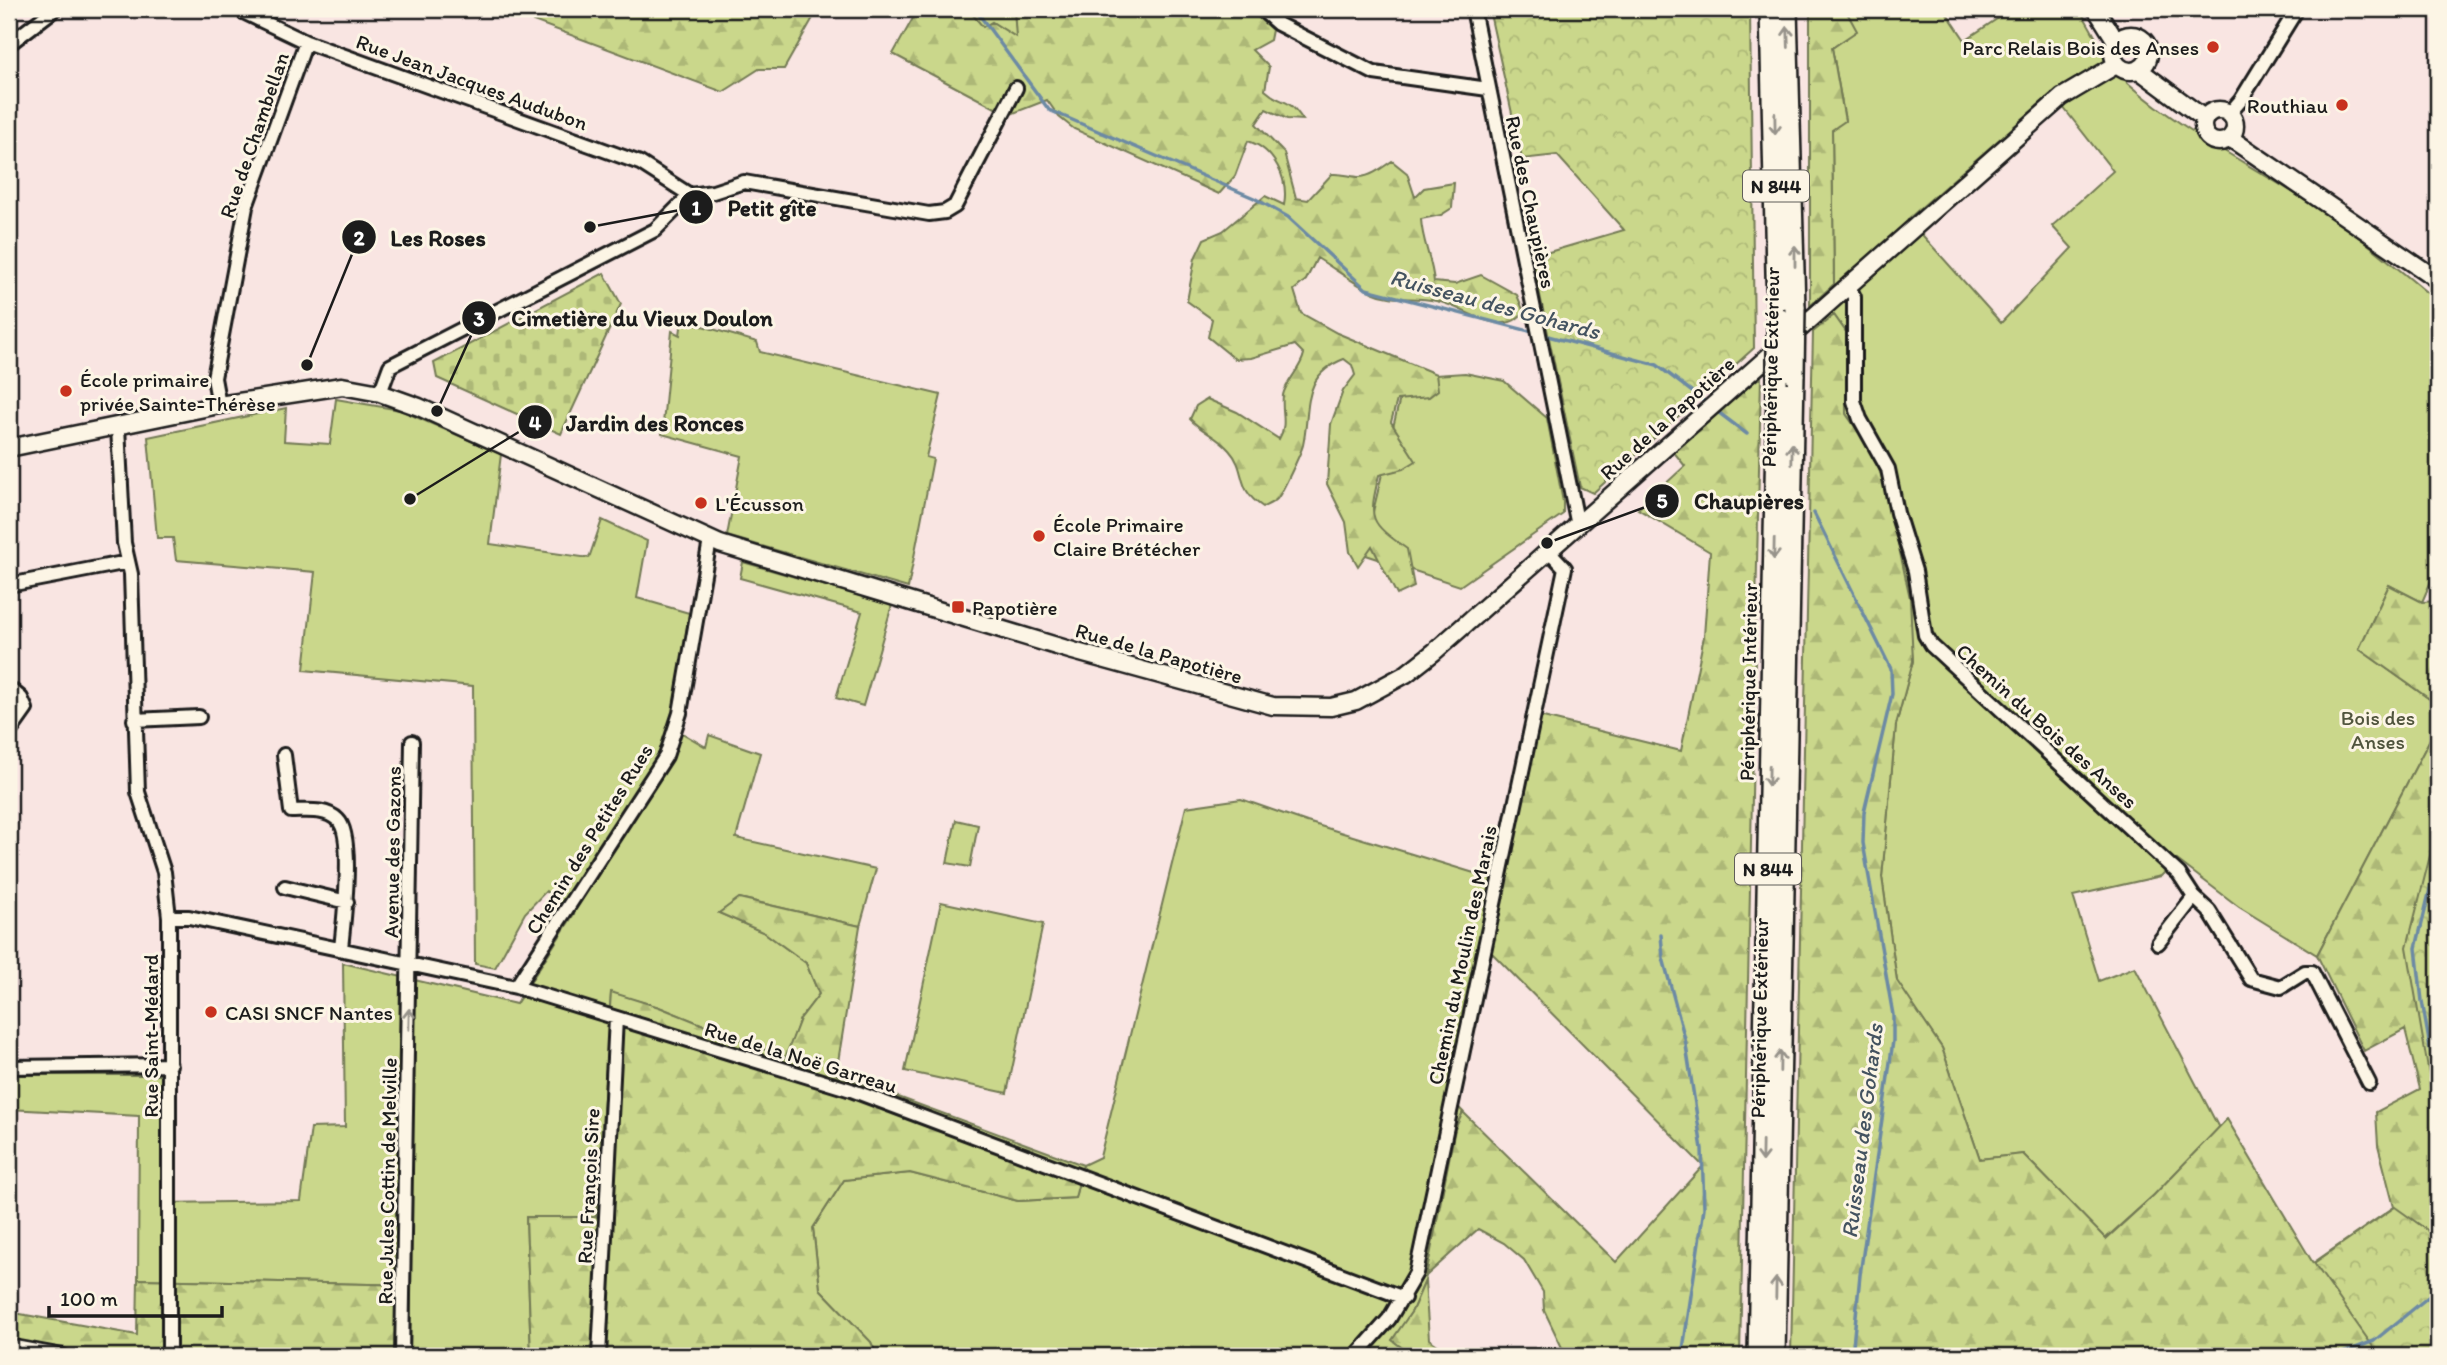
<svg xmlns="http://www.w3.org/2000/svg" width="2447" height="1365" font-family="Itim,sans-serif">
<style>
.green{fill:#cad78b;stroke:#737a54;stroke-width:2;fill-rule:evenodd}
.forest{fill:url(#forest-firs);stroke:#737a54;stroke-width:2}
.cemetery{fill:url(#cemetery-stones);stroke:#737a54;stroke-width:2}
.park{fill:url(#park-crowns);stroke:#737a54;stroke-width:2}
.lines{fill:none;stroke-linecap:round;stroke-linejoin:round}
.stream{stroke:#6c8aa4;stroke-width:3.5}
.minor-casing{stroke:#1c1c1c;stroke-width:18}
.tertiary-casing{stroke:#1c1c1c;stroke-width:21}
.trunk-casing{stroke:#1c1c1c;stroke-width:24}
.minor{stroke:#fcf5e5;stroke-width:12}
.tertiary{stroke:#fcf5e5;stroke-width:16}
.trunk{stroke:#fcf5e5;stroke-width:19}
.trunk-bridge-casing{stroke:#1c1c1c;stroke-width:24;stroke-linecap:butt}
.trunk-bridge{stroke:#fcf5e5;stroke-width:19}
.oneway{stroke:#97938b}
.poi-dot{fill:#c8321e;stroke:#fcf5e5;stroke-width:2.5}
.labels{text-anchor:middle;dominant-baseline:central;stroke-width:6;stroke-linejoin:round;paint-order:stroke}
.shield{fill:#fcf5e5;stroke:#5f5d58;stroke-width:2}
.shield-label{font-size:19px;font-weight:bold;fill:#1c1c1c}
.poi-label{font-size:21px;fill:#1c1c1c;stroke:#fcf5e5;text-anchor:start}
.street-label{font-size:21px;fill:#1c1c1c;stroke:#fcf5e5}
.park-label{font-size:21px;fill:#50543d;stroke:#fcf5e5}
.water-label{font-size:23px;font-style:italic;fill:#445360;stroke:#fcf5e5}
.leader{fill:none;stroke:#1c1c1c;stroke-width:2.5}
.callout-dot{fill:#1c1c1c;stroke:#fcf5e5;stroke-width:2.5}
.mark-label{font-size:21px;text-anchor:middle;font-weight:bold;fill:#fff}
.callout-label{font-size:23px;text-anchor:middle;font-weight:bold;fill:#1c1c1c;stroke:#fcf5e5;stroke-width:6;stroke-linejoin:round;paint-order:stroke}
</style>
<defs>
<pattern id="forest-firs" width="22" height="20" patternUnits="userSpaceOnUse" patternTransform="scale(1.75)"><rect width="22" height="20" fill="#cad78b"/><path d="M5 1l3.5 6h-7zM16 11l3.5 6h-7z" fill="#adb877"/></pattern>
<pattern id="cemetery-stones" width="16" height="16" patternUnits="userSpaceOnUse" patternTransform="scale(1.75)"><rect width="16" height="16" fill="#cad78b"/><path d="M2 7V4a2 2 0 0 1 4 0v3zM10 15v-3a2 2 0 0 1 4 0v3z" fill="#adb877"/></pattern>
<pattern id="park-crowns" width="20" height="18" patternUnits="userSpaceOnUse" patternTransform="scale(1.75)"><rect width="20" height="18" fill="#cad78b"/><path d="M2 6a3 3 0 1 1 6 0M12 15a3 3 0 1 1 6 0" fill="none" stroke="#adb877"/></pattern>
</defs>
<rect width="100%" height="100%" fill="#f9e5e2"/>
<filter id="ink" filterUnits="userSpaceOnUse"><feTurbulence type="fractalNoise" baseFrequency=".0143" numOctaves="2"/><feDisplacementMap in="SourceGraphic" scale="14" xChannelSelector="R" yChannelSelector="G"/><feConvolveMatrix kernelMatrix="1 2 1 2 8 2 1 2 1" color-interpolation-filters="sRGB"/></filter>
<g filter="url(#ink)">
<path class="green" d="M 968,9 L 1014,9 L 1017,37 L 1007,34 L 992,22 L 983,28 Z
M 1845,9 L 1944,9 L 1965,40 L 2012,9 L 2079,9 C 2096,34 2105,62 2128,83 C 2181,130 2244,161 2302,198 C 2350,227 2395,266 2438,302 L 2438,565 L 2422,602 L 2389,585 L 2359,649 L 2438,705 L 2438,724 L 2317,955 L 2239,907 L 2177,860 L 2161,876 L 2073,896 L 2099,981 L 2135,967 L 2219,1128 L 2154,1195 L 2105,1239 L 2023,1154 L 1980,1159 L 1942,1048 L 1897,982 L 1882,877 L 1896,725 L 1913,661 L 1901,551 L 1887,493 L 1874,454 L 1846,414 L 1846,332 L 1834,315 L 1813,332 L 1810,306 L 1834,284 L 1832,129 L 1845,120 L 1832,48 L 1856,31 ZM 2052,93 L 2113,171 L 2052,226 L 2072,248 L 2001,323 L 1908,219 Z
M 682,320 L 757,342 L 760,352 L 941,395 L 926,457 L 933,459 L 908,588 L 727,536 L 742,456 L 662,434 L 672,331 L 680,335 Z
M 1465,373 L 1504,381 L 1547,418 L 1563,502 L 1563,514 L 1460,586 L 1363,554 L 1405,377 Z
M 336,399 L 400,410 L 501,454 L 490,544 L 589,558 L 602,520 L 647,541 L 637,598 L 689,613 L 672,727 L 706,747 L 709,735 L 760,753 L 736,838 L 876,869 L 860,926 L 740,898 L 719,913 L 765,933 L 806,963 L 819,994 L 800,1019 L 786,1058 L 659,1007 L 611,993 L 596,1218 L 526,1217 L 531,1355 L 409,1355 L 411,1285 L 138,1279 L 139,1116 L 9,1109 L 9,1075 L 162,1075 L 163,1203 L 301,1201 L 311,1128 L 345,1127 L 343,963 L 516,1004 L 574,914 L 546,891 L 525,913 L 495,968 L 475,964 L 473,686 L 304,670 L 315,572 L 176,560 L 173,538 L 157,538 L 148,437 L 286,408 L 284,441 L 330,444 Z
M 743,562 L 892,605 L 863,706 L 836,698 L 862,612 L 740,578 Z
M 1241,799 L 1307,822 L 1497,880 L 1452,1100 L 1463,1112 L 1455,1129 L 1425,1281 L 1412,1311 L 1393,1340 L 1413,1356 L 877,1356 L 871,1342 L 820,1289 L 813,1228 L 844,1180 L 910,1173 L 1018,1201 L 1075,1198 L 1083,1165 L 1100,1157 L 1186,807 Z
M 956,820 L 978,825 L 970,867 L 947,863 Z
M 941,902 L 1043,924 L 1007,1093 L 905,1071 Z"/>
<path class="forest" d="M 524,9 L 818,9 L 784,69 L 759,69 L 723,92 L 520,16 Z
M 914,9 L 968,9 L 983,27 L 992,22 L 1016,37 L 1014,9 L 1268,9 L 1261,20 L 1272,30 L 1270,40 L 1252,50 L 1269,67 L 1265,90 C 1282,106 1287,95 1303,120 L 1287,119 L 1266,109 L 1256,124 L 1284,153 L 1296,198 L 1308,200 L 1332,174 C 1343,173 1351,177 1360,177 C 1372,176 1383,167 1392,161 L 1407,173 L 1415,197 L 1424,188 L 1454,183 L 1452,208 L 1441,215 L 1421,219 C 1422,241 1432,259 1434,282 L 1455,284 L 1481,275 L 1517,295 L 1524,312 C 1517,319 1512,324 1501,323 C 1479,323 1458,305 1436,301 C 1414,296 1393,302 1372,292 C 1353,283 1335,269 1317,258 L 1306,280 L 1294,290 L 1301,313 L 1337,333 L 1436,374 L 1438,390 L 1429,397 L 1397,400 L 1391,422 L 1416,461 L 1403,469 L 1379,475 C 1368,520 1369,522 1407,549 L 1414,587 L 1397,595 L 1372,546 L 1358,566 L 1350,552 L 1346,522 L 1327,484 L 1331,424 L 1343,391 L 1355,375 L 1352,365 L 1344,359 C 1300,376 1311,409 1303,445 C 1301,453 1282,493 1277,499 C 1274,502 1267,505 1263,507 C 1234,488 1248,471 1229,450 C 1217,436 1202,432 1190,419 L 1196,406 L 1207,399 L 1237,412 L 1279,439 C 1288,424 1281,412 1283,395 C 1286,381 1301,369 1304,354 L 1295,345 L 1251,358 L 1235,359 L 1208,337 L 1212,319 L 1187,301 L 1195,258 L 1204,239 L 1223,231 L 1265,196 L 1284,205 C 1289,179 1274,149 1248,141 L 1235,176 L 1219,194 L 1074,129 L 1059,117 L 1047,100 L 1011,114 L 1001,111 L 893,54 L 917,11 Z
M 1810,9 L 1845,9 L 1857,31 L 1832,48 L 1845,121 L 1832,130 L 1834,284 L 1810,306 Z
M 1834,315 L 1846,332 L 1846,414 L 1874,454 L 1887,493 L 1910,598 L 1913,661 L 1896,725 L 1882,877 L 1897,981 L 1942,1048 L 1980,1159 L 2023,1154 L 2106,1239 L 2154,1195 L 2227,1119 L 2313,1263 L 2394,1207 L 2378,1145 L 2376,1112 L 2420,1089 L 2405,1029 L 2364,1051 L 2317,955 L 2438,724 L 2438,1356 L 1791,1356 L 1813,332 Z
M 1761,376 L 1740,1356 L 1566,1356 L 1544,1310 L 1543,1292 L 1524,1260 L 1504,1243 L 1478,1229 L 1426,1276 L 1455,1129 L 1463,1112 L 1616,1262 L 1703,1166 L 1484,945 L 1531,714 L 1681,751 L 1704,636 L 1710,552 L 1638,509 L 1685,466 L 1672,450 Z
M 2389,585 L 2422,602 L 2438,601 L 2438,705 L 2359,649 Z
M 739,898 L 860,926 L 836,1074 L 1083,1165 L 1075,1198 L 1018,1201 L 910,1173 L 844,1180 L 813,1228 L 820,1289 L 871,1342 L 877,1356 L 9,1356 L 9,1312 L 137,1335 L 138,1279 L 411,1285 L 410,1355 L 531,1355 L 526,1217 L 596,1217 L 611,992 L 659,1007 L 785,1058 L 800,1019 L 819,994 L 806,963 L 765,933 L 719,913 Z
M 1425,1281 L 1429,1339 L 1453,1356 L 1413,1356 L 1392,1340 L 1412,1311 Z"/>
<path class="cemetery" d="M 604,273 L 621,304 L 561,434 L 437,378 L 434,363 Z"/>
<path class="park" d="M 1489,9 L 1750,9 L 1754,348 L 1593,493 L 1580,487 L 1532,257 L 1624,230 L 1557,155 L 1522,159 Z
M 2438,824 L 2438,1127 L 2407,947 Z
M 2395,1207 L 2430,1232 L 2438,1212 L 2438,1356 L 2368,1356 L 2376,1351 L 2314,1263 Z"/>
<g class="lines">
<path class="stream" d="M 975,9 L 1049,110 L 1254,198 L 1288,217 L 1366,289 L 1537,333
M 1544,335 L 1657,365 L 1708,404
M 1714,409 L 1747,434
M 1814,513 L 1891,669 L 1892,694 L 1864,812 L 1863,843 L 1893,1015 L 1893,1041 L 1860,1275 L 1852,1356
M 2438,856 L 2416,948 L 2422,1001 L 2438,1093
M 1661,935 L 1663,958 L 1685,1039 L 1702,1149 L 1704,1208 L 1682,1356
M 2335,1356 L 2374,1341 L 2438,1289 L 2438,1253"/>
<g class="minor-casing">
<path id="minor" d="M 237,9 L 306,42 L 640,163 L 690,195
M 1261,9 L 1278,24 L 1374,73 L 1488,89
M 1473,9 L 1578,526
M 9,44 L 55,9
M 2229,114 L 2241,100 L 2297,9
M 690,195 L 713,192 L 744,182 L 929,214 L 945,212 L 955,206 L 1016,88
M 1848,285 L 1854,297 L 1854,401 L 1860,419 L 1888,469 L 1897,513 L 1915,571 L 1925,635 L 1931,645 L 2179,874 L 2194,897 L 2209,911 L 2251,979 L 2281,987 L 2305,972 L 2312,972 L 2369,1083
M 380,393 L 390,366 L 655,230 L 690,195
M 219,405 L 214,378 L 246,207 L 306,42
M 118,427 L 124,543 L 131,574 L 138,792 L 164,872 L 169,917 L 169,1356
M 9,585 L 128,562
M 9,688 L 21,698 L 26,709 L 9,733
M 134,720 L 199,717
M 284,755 L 291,811 C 307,811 326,808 338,820 C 355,836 343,925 341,949
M 285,887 L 347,902
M 169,917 L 189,917 L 516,987 L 851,1090 L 1404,1298
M 2158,943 L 2194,897
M 516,987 L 666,756 L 680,713 L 710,540
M 9,1067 L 170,1065
M 9,1346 L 63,1356
M 402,1356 L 412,742
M 599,1356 L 616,1018
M 1356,1356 L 1389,1319 L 1416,1273 L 1565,568 L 1549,551"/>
</g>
<g class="tertiary-casing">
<path id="tertiary" d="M 2096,9 L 2116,41
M2113 53a18 18 0 1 1 36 0a18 18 0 1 1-36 0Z
M 2139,70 L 2205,119
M2203 126a16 16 0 1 1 32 0a16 16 0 1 1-32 0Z
M 2230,138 L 2438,280
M 9,448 L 219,405 L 342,386 L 380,393 L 419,407 L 720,544 L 1073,651 L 1273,706 L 1331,707 L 1356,701 L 1406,674 L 1434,652 L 2062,97 L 2116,65"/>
</g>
<g class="trunk-casing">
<path id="trunk" d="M 1770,9 L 1777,316
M 1787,9 L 1795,308
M 1758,1356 L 1777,383
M 1775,1356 L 1794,374"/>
</g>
<use href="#minor" class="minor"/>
<use href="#tertiary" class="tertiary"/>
<use href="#trunk" class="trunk"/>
<g class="trunk-bridge-casing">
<path id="trunk-bridge" d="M 1794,374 L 1795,308
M 1777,383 L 1777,316"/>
</g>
<use href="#trunk-bridge" class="trunk-bridge"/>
</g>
<defs><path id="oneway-shaft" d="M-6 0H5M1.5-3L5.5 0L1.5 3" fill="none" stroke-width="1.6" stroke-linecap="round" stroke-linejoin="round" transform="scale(1.75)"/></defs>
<g class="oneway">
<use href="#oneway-shaft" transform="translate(1788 37) rotate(-92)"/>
<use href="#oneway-shaft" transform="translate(1775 124) rotate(89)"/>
<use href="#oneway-shaft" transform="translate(1795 256) rotate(-90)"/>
<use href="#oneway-shaft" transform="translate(1792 454) rotate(-89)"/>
<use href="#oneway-shaft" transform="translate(1774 549) rotate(91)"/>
<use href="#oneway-shaft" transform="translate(1769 776) rotate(91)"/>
<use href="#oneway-shaft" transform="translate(409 1019) rotate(-89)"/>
<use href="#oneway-shaft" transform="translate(1780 1061) rotate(-89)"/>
<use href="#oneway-shaft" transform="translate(1762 1151) rotate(91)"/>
<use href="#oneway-shaft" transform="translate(1776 1288) rotate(-89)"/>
</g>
</g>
<g class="poi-dot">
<circle cx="2213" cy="47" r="7"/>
<circle cx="2342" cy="105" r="7"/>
<circle cx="66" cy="391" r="7"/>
<circle cx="701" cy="503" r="7"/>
<circle cx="1039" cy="536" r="7"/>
<rect x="951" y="600" width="14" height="14" rx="3.5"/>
<circle cx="211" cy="1012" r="7"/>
</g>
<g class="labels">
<g class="shield">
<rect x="1743" y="170.5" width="66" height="31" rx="5"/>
<rect x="1735" y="853.5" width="66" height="31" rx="5"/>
</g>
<g class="shield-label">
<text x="1776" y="186">N 844</text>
<text x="1768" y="869">N 844</text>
</g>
<g class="poi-label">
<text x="2199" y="47" text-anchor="end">Parc Relais Bois des Anses</text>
<text x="2328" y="105" text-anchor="end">Routhiau</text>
<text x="80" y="379">École primaire<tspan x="80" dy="24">privée Sainte-Thérèse</tspan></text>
<text x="715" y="503">L'Écusson</text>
<text x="1053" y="524">École Primaire<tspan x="1053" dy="24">Claire Brétécher</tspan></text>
<text x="972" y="607">Papotière</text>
<text x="225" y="1012">CASI SNCF Nantes</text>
</g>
<g class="street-label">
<text transform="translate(472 82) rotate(20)">Rue Jean Jacques Audubon</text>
<text transform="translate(254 135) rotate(-71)">Rue de Chambellan</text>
<text transform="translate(1531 202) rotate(78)">Rue des Chaupières</text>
<text transform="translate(1770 367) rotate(-89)">Périphérique Extérieur</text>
<text transform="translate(1667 418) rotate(-42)">Rue de la Papotière</text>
<text transform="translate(1159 653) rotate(16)">Rue de la Papotière</text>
<text transform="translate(1748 682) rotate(-89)">Périphérique Intérieur</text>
<text transform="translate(2047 726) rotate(42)">Chemin du Bois des Anses</text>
<text transform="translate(589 839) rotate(-58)">Chemin des Petites Rues</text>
<text transform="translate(392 852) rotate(-89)">Avenue des Gazons</text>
<text transform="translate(1462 955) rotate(-78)">Chemin du Moulin des Marais</text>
<text transform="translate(1759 1018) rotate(-89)">Périphérique Extérieur</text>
<text transform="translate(150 1036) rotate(-90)">Rue Saint-Médard</text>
<text transform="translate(801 1057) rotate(17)">Rue de la Noë Garreau</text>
<text transform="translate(387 1181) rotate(-89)">Rue Jules Cottin de Melville</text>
<text transform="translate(588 1186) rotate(-87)">Rue François Sire</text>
</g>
<g class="park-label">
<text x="2378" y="717">Bois des<tspan x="2378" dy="24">Anses</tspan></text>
</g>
<g class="water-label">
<text transform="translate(1495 304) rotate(15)">Ruisseau des Gohards</text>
<text transform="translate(1862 1131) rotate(-83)">Ruisseau des Gohards</text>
</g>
</g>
<path class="leader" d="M590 227L696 207M307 365L359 237M437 411L479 318M410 499L535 422M1547 543L1662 501"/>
<g class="callout-dot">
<circle cx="590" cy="227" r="7"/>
<circle cx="307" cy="365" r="7"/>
<circle cx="437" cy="411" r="7"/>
<circle cx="410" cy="499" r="7"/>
<circle cx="1547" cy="543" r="7"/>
<circle cx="696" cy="207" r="18"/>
<circle cx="359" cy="237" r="18"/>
<circle cx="479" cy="318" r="18"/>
<circle cx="535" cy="422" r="18"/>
<circle cx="1662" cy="501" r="18"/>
</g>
<g class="mark-label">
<text x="696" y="215">1</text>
<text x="359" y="245">2</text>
<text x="479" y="326">3</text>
<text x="535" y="430">4</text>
<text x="1662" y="508">5</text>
</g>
<g class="callout-label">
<text x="772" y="216">Petit gîte</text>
<text x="438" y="246">Les Roses</text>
<text x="642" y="326">Cimetière du Vieux Doulon</text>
<text x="655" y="431">Jardin des Ronces</text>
<text x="1749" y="509">Chaupières</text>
</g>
<rect width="2447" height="1365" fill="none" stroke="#fcf5e5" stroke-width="35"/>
<rect x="18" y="18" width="2412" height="1330" fill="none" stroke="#1c1c1c" stroke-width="2.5" filter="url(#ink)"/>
<path d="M49 1306v10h173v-10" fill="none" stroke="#1c1c1c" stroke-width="3.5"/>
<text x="60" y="1306" font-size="21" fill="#1c1c1c" stroke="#fcf5e5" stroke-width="5" paint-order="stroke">100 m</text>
</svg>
